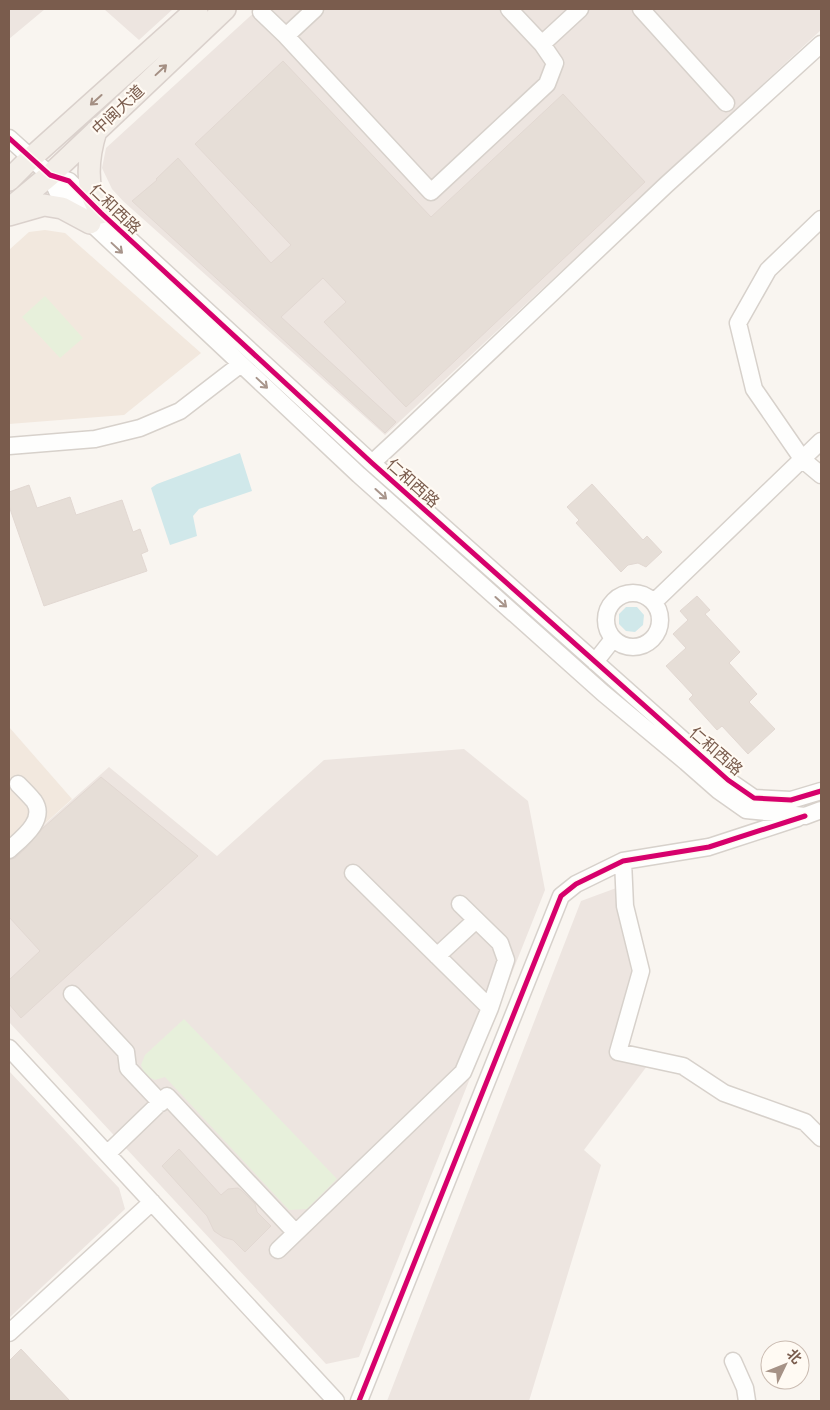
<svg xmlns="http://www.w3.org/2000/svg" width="830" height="1410" font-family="'DejaVu Sans','Noto Sans SC',sans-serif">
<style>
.residential{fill:#f2e8de}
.industrial{fill:#ede5e0}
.green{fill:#e7f0db}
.water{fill:#d0e8ea}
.building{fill:#e6ded7;stroke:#e2d8d2}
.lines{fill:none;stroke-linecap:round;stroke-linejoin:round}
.minor-casing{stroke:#d7d1cb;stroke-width:19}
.major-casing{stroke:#dad1cc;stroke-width:24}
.minor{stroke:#fefefd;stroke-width:16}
.major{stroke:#f3eee8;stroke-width:21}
.cycleway-casing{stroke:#fffaf3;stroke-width:8}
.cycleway{stroke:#d6006c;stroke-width:5}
.oneway{stroke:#a48f83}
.oneway2{stroke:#a8958b}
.labels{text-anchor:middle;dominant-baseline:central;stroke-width:4.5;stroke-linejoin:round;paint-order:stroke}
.street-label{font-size:16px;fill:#7a5c4d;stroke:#fffaf3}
</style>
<rect width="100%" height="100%" fill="#f9f5f0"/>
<path class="residential" d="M 45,230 L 65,233 L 201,353 L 124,415 L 9,424 L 9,250 L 29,232 Z
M 9,727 L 72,799 L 9,856 Z"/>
<path class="industrial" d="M 9,9 L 45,9 L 9,39 Z
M 104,9 L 173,9 L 139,40 Z
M 258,9 L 821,9 L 821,30 L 385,435 L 123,201 L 112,189 L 102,168 L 106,148 Z
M 464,749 L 528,801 L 545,890 L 359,1357 L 326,1364 L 9,1022 L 9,856 L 109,767 L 217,856 L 324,760 Z
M 619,887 L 632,978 L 613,1057 L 647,1066 L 584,1150 L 601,1165 L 529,1401 L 387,1401 L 581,901 Z
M 9,1071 L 119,1188 L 125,1209 L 9,1318 Z"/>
<path class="green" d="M 45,296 L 83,338 L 60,358 L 22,317 Z
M 184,1019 L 337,1179 L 307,1209 L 289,1210 L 165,1077 L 155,1080 L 145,1075 L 141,1065 L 145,1055 Z"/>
<path class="water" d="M 240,453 L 252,491 L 199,509 L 193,516 L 197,536 L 170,545 L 151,488 L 157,484 Z
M 626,607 L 637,607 L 644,615 L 643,625 L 635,632 L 626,631 L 619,624 L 619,614 Z"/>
<path class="building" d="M 283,61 L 431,217 L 563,94 L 645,182 L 406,407 L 324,322 L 346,302 L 323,278 L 281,317 L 396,422 L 385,433 L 132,201 L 157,180 L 156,179 L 178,158 L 271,263 L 291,245 L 195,144 Z
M 592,484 L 643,540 L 647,536 L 662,552 L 646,567 L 638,563 L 628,565 L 621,572 L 576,523 L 579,520 L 567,507 Z
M 29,485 L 37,508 L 70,497 L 76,515 L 122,500 L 133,532 L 140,529 L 148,551 L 141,554 L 147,571 L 44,606 L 9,506 L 9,492 Z
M 697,596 L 710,610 L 705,614 L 740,652 L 729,663 L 757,694 L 749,702 L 775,729 L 748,754 L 722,726 L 717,730 L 689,699 L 693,695 L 666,666 L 686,648 L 673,634 L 688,620 L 680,611 Z
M 101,777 L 198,856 L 21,1018 L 9,1004 L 9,980 L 40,951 L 9,917 L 9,860 L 15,858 L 26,848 L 43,828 Z
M 179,1149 L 221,1195 L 228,1189 L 238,1188 L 241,1190 L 255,1204 L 257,1212 L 271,1226 L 245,1252 L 233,1240 L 223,1237 L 214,1231 L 207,1216 L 162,1166 Z
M 21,1349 L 70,1401 L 9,1401 L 9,1361 Z"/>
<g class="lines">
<g class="minor-casing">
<path id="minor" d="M 641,9 L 726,103
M 261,12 L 286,36 L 431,192 L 547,84 L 555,63 L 542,44 L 509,9
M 286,36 L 315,9
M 542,44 L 580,9
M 9,138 L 50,175 L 69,181 L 101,213 L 372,463 L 728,780 L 754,798 L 791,800 L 821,791
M 50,175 L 57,191 L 359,475 L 603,693 L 686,762 L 719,791 L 746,810 L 805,816 L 821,810
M 821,219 L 768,270 L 738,323 L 754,389 L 803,460 L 821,475
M 9,446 L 95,439 L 140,428 L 180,411 L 241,364
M 372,463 L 399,438 L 666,185 L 821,44
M606 620a27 27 0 1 1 54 0a27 27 0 1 1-54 0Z
M 654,602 L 821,441
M 595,662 L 613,639
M 9,850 C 21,839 47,820 34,801 C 29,795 23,789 18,784
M 623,861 L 625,906 L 641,971 L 618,1052 L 683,1066 L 724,1093 L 805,1122 L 821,1138
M 460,904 L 500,943 L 506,960 L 490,1008
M 437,956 L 476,920
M 72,994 L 126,1052 L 128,1068 L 161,1103
M 9,1048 L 336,1401
M 107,1154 L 167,1096 L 295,1232
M 278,1250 L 463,1072 L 490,1008 L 353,873
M 9,1333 L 152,1202
M 733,1361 L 745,1388 L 747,1401
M 359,1401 L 561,896 L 576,884 L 623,861 L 709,847 L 798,818"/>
</g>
<g class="major-casing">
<path id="major" d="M 96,131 C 90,150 87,171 91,191 C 92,198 97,206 101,213
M 9,180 L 31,158 L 197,9
M 9,209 L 50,175 L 225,9
M 9,215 L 44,205 L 62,208 L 90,223"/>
</g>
<use href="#minor" class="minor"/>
<use href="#major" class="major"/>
<g class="cycleway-casing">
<path id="cycleway" d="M 9,138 L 50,175 L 69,181 L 101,213 L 372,463 L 728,780 L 754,798 L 791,800 L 821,791
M 359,1401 L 561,896 L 576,884 L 623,861 L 709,847 L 805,816"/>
</g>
<use href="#cycleway" class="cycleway"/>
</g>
<defs><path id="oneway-shaft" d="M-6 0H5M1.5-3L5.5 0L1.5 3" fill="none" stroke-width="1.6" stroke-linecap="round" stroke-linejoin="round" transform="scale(1.25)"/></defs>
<g class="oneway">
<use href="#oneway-shaft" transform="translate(161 70) rotate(-43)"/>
<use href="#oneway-shaft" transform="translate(96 100) rotate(138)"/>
</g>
<g class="oneway2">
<use href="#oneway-shaft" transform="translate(117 248) rotate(43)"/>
<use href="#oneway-shaft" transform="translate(262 383) rotate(43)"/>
<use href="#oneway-shaft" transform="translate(381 494) rotate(42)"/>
<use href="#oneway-shaft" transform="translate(501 602) rotate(42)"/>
</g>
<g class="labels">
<g class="street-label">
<text transform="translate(118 110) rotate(-43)">中闽大道</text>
<text transform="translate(115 209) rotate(44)">仁和西路</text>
<text transform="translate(413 483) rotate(42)">仁和西路</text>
<text transform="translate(716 751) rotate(41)">仁和西路</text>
</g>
</g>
<rect width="830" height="1410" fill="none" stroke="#7a5c4d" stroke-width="20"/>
<g transform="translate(785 1365) rotate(47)"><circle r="24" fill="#fffaf3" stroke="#cabbb1"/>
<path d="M0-4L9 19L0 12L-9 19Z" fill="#a69286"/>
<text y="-8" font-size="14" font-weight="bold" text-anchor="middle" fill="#7a5c4d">北</text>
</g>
</svg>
